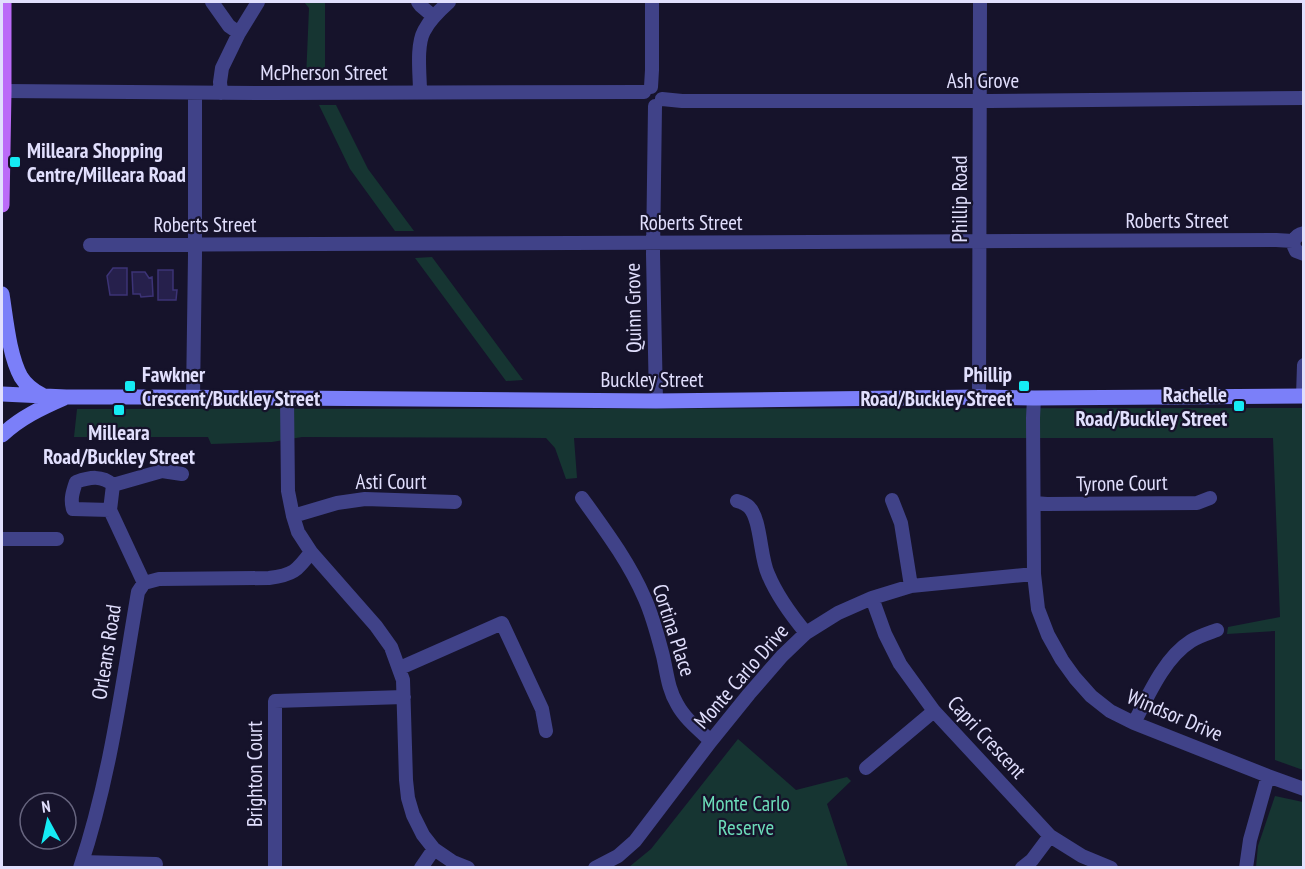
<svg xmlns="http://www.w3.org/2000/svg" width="1305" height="869" font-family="'PT Sans Narrow',sans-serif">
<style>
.green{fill:#163532}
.building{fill:#26204c;stroke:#3c3376;stroke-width:1.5}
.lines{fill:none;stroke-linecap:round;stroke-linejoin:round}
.minor{stroke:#404288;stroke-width:14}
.secondary{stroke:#7b7ff9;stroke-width:15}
.primary{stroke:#bb6bf8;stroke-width:15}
.poi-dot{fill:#15ebf4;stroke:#16132b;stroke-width:2}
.labels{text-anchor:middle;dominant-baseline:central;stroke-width:4.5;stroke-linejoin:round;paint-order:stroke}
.street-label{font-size:21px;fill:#e1dffd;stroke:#16132b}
.poi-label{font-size:21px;font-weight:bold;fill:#e1dffd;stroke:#16132b;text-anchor:start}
.park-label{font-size:21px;fill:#6cdcb9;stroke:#16132b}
</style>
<rect width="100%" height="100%" fill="#16132b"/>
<path class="green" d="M 304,2 L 325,2 L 325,79 L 306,79 L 309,8 Z
M 319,105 L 336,105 L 368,169 L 414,231 L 395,231 L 350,169 Z
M 432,257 L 523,380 L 506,381 L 415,258 Z
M 1303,408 L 1303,770 L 1275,760 L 1275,631 L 1227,634 L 1228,627 L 1280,617 L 1273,438 L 574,438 L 577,478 L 566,479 L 555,448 L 546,438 L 302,437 L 272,442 L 211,444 L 208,437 L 74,437 L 77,409 Z
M 738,739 L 796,790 L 847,777 L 851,781 L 827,804 L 848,867 L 629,867 L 651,849 Z
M 1275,796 L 1303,802 L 1303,867 L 1256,867 L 1258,846 Z"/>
<path class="building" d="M 113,268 L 127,268 L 127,295 L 110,295 L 107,276 Z
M 158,270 L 173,270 L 173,290 L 177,290 L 176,300 L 158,300 Z
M 132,272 L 145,272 L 149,278 L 152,277 L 153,296 L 141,297 L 140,294 L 133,294 Z"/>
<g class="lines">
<path class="minor" d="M 212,2 L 229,26 L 239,33
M 418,2 L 421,6 L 434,17
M 651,87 L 652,70 L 652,2
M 4,91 L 269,93 L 644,92
M 420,92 C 420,75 416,46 424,31 C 430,19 440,10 449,2
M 221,93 L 220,82 L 222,68 L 239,33 L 258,2
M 662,99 L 682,101 L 990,101 L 1304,98
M 655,106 L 653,254 L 656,401
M 1304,233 C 1294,235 1291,243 1296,251 L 1304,254
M 90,245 L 1276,240 L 1293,241
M 1303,396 L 1304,365
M 193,397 L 195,255 L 195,93
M 979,397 L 980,2
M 287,398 L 288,491 L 293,516 L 298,532 L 311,552 L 376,626 L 391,647 L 403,680 L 406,780 L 408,798 L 413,815 L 423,835 L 434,849 L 453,862 L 468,868
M 1034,398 L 1033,418 L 1034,574 L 1038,609 L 1048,635 L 1062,660 L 1075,678 L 1091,696 L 1110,711 L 1134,723 L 1268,776 L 1304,789
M 582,498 C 605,530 629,562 645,599 C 653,617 658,637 663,656 C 667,673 668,689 677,704 C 685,719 699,730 711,741
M 892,500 L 901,523 L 911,586
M 737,501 C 741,502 746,504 749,507 C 761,519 760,557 768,574 C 777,596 791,615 806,633
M 1034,503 L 1047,504 L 1197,503 L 1210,498
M 110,510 L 73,509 C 70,499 73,491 76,482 C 90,477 102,475 113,485
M 293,516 L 337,503 L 365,499 L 455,502
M 2,539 L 57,539
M 144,583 L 110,510 L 113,485 L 162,471 L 182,474
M 872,598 L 885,634 L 900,664 L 934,711 L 1050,836 L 1082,856 L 1111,868
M 400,668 L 502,623 L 542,709 L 546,731
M 1134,723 C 1148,696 1164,658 1191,641 C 1199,636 1209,633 1217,630
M 866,768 L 934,711
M 82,862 L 156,864
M 80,868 C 110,779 122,685 138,592 L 144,583 L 159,579 L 269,578 C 293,575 297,571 311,552
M 275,868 L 275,701 L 404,697
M 421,868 L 434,849
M 595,868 L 618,856 L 635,841 L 711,741 L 749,694 L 782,656 L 806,633 L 838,613 L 872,598 L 911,586 L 1034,574
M 1022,868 L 1032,860 L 1050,836
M 1246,868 L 1250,840 L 1268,776"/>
<path class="secondary" d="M 2,294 C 6,319 9,355 21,377 C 26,385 34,391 42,395
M 2,394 L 66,397 L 144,397 L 656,401 L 979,397 L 1034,398 L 1304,396
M 2,435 C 20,418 41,408 64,398"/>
<path class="primary" d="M 2,205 L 4,91 L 4,2"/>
</g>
<g class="poi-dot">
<rect x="9" y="156" width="12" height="12" rx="3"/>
<rect x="124" y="380" width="12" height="12" rx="3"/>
<rect x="1018" y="380" width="12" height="12" rx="3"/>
<rect x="1233" y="400" width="12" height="12" rx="3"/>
<rect x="113" y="404" width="12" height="12" rx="3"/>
</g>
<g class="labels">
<g class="street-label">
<text x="324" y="72">McPherson Street</text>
<text x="983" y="80">Ash Grove</text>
<text transform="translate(959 199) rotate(-90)">Phillip Road</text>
<text x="1177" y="220">Roberts Street</text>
<text x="691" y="222">Roberts Street</text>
<text x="205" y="224">Roberts Street</text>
<text transform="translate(633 308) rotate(-91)">Quinn Grove</text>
<text x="652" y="379">Buckley Street</text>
<text x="391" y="481">Asti Court</text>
<text transform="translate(1122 483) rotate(-1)">Tyrone Court</text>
<text transform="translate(674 630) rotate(72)">Cortina Place</text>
<text transform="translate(106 652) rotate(-81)">Orleans Road</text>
<text transform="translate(741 676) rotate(-49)">Monte Carlo Drive</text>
<text transform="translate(1175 715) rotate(23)">Windsor Drive</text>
<text transform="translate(987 737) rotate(47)">Capri Crescent</text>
<text transform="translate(254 774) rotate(-90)">Brighton Court</text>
</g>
<g class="poi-label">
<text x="27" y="150">Milleara Shopping<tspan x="27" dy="24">Centre/Milleara Road</tspan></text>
<text x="142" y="374">Fawkner<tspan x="142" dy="24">Crescent/Buckley Street</tspan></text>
<text x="1012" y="374" text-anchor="end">Phillip<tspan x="1012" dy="24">Road/Buckley Street</tspan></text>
<text x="1227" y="394" text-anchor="end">Rachelle<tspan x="1227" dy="24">Road/Buckley Street</tspan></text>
<text x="119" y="432" text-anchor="middle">Milleara<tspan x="119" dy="24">Road/Buckley Street</tspan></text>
</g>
<g class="park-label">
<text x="746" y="803">Monte Carlo<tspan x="746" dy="24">Reserve</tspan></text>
</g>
</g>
<rect width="1305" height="869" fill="none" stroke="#e1dffd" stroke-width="6"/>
<g transform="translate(48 821) rotate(352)"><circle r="28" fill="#16132b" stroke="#67657f" stroke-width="1.5"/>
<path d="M0-4.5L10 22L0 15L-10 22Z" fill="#15ebf4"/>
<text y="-9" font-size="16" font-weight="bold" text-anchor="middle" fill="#e1dffd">N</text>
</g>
</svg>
